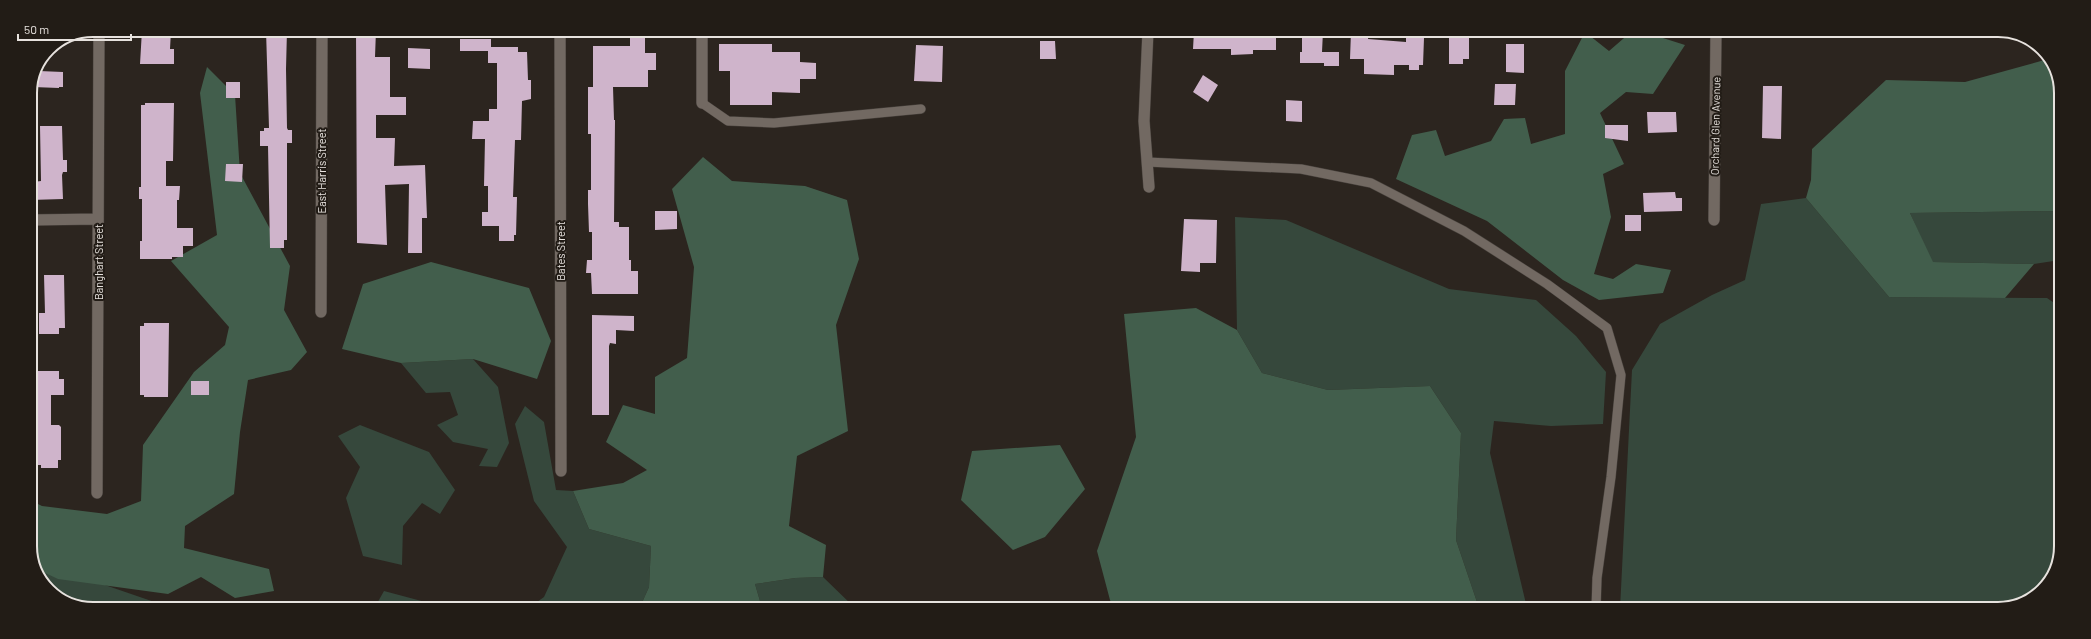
<svg xmlns="http://www.w3.org/2000/svg" width="2091" height="639" font-family="Barlow,sans-serif">
<style>
.green{fill:#36483c}
.forest{fill:#425e4c}
.building{fill:#cfb4cb}
.lines{fill:none;stroke-linecap:round;stroke-linejoin:round}
.service-casing{stroke:#47413c;stroke-width:10}
.minor-casing{stroke:#47413c;stroke-width:12}
.service{stroke:#726962;stroke-width:9}
.minor{stroke:#726962;stroke-width:11}
.labels{text-anchor:middle;dominant-baseline:central;stroke-width:4;stroke-linejoin:round;paint-order:stroke}
.street-label{font-size:11px;fill:#e7e2de;stroke:#221c16}
.rim{fill:none;stroke:#e7e2de;stroke-width:2}
</style>
<rect width="100%" height="100%" fill="#2c251f"/>
<path class="green" d="M 1806,198 L 1889,297 L 2047,298 L 2060,307 L 2059,562 L 2036,596 L 1998,609 L 1620,609 L 1632,370 L 1660,324 L 1712,295 L 1745,280 L 1761,204 Z
M 2060,211 L 2060,260 L 2034,264 L 1932,262 L 1910,213 Z
M 1235,217 L 1286,220 L 1449,289 L 1536,300 L 1576,336 L 1606,372 L 1603,424 L 1551,426 L 1494,421 L 1490,453 L 1527,608 L 1479,608 L 1456,540 L 1461,433 L 1430,386 L 1328,390 L 1262,373 L 1237,330 Z
M 473,359 L 498,387 L 509,443 L 497,467 L 479,466 L 488,449 L 453,442 L 437,425 L 458,415 L 450,392 L 426,393 L 401,363 Z
M 525,406 L 544,422 L 556,490 L 573,491 L 589,529 L 651,546 L 649,587 L 640,607 L 530,607 L 544,597 L 567,547 L 534,501 L 515,424 Z
M 360,425 L 429,452 L 455,490 L 440,514 L 422,503 L 403,526 L 402,565 L 363,556 L 346,498 L 360,467 L 338,436 Z
M 35,561 L 169,607 L 77,607 L 46,587 Z
M 823,577 L 855,608 L 762,608 L 755,584 L 795,578 Z
M 384,591 L 444,607 L 375,607 Z"/>
<path class="forest" d="M 1585,32 L 1609,51 L 1631,32 L 1644,32 L 1685,45 L 1653,94 L 1626,92 L 1600,113 L 1624,164 L 1603,174 L 1611,217 L 1594,274 L 1613,279 L 1636,264 L 1671,270 L 1663,293 L 1599,300 L 1563,280 L 1487,221 L 1396,179 L 1412,135 L 1436,130 L 1445,156 L 1491,141 L 1504,119 L 1525,118 L 1531,144 L 1565,134 L 1565,71 Z
M 2048,59 L 2061,89 L 2060,211 L 1910,213 L 1933,262 L 2034,264 L 2005,298 L 1889,297 L 1806,198 L 1811,180 L 1812,149 L 1886,80 L 1965,82 Z
M 207,67 L 235,95 L 240,173 L 290,266 L 284,310 L 307,352 L 291,370 L 248,380 L 240,432 L 234,494 L 185,526 L 184,548 L 269,569 L 274,591 L 235,598 L 201,577 L 168,594 L 58,579 L 39,570 L 30,550 L 30,500 L 42,506 L 107,514 L 141,501 L 143,445 L 194,372 L 225,345 L 229,327 L 171,261 L 217,235 L 200,93 Z
M 703,157 L 732,181 L 805,186 L 847,200 L 859,259 L 836,325 L 848,431 L 797,456 L 789,526 L 826,545 L 823,577 L 795,578 L 755,584 L 762,608 L 640,607 L 649,587 L 651,546 L 589,529 L 573,491 L 623,483 L 647,470 L 606,442 L 623,405 L 655,414 L 655,377 L 687,358 L 694,267 L 672,189 Z
M 431,262 L 529,288 L 551,341 L 537,379 L 473,359 L 401,363 L 342,349 L 363,284 Z
M 1196,308 L 1237,330 L 1262,373 L 1328,390 L 1430,386 L 1461,433 L 1456,540 L 1479,608 L 1114,608 L 1110,600 L 1097,551 L 1136,437 L 1124,314 Z
M 1060,445 L 1085,489 L 1045,537 L 1013,550 L 961,500 L 972,451 Z"/>
<path class="building" d="M 142,30 L 171,30 L 170,49 L 174,49 L 174,64 L 140,64 Z
M 266,30 L 287,30 L 286,69 L 287,128 L 288,130 L 292,130 L 292,143 L 287,143 L 287,240 L 284,240 L 284,248 L 270,248 L 268,146 L 260,146 L 260,131 L 264,131 L 264,128 L 269,128 Z
M 356,30 L 376,30 L 375,57 L 390,57 L 390,97 L 406,97 L 406,115 L 376,115 L 376,138 L 395,138 L 394,166 L 425,165 L 427,218 L 422,218 L 422,253 L 408,253 L 409,184 L 385,185 L 387,245 L 357,243 Z
M 630,31 L 645,31 L 645,53 L 656,53 L 656,70 L 648,70 L 648,87 L 613,87 L 614,120 L 615,120 L 614,222 L 619,222 L 619,227 L 629,227 L 629,260 L 631,260 L 631,271 L 638,271 L 638,294 L 592,294 L 591,273 L 586,273 L 587,260 L 592,260 L 592,232 L 589,232 L 588,204 L 588,190 L 591,190 L 591,134 L 588,134 L 588,87 L 593,87 L 593,46 L 630,46 Z
M 1194,31 L 1218,31 L 1218,37 L 1262,36 L 1262,31 L 1276,31 L 1276,50 L 1253,50 L 1253,54 L 1231,55 L 1231,49 L 1193,49 Z
M 1302,31 L 1323,31 L 1322,52 L 1339,52 L 1339,66 L 1324,66 L 1324,63 L 1300,63 L 1300,52 L 1311,52 L 1302,52 Z
M 1351,31 L 1369,31 L 1368,39 L 1406,42 L 1406,38 L 1409,38 L 1409,33 L 1421,33 L 1421,38 L 1424,38 L 1423,65 L 1419,65 L 1419,70 L 1409,70 L 1409,65 L 1394,65 L 1394,75 L 1364,74 L 1364,59 L 1350,59 Z
M 1449,32 L 1469,32 L 1469,59 L 1463,59 L 1463,64 L 1449,64 Z
M 460,39 L 491,39 L 491,47 L 518,47 L 518,52 L 527,52 L 528,80 L 531,80 L 531,99 L 522,101 L 521,140 L 515,140 L 513,197 L 517,197 L 516,235 L 514,235 L 514,241 L 499,241 L 499,226 L 482,226 L 482,212 L 488,212 L 488,186 L 484,186 L 485,139 L 472,139 L 473,121 L 489,121 L 489,109 L 497,109 L 497,63 L 488,63 L 488,51 L 460,51 Z
M 1040,41 L 1055,41 L 1056,59 L 1040,59 Z
M 719,44 L 772,44 L 772,52 L 800,52 L 800,62 L 816,63 L 816,79 L 800,79 L 800,93 L 772,92 L 772,105 L 730,105 L 730,71 L 719,71 Z
M 1506,44 L 1524,44 L 1524,73 L 1506,72 Z
M 916,45 L 943,46 L 942,82 L 914,81 Z
M 408,48 L 430,49 L 430,69 L 408,68 Z
M 39,71 L 63,72 L 63,87 L 59,87 L 59,88 L 33,87 Z
M 1203,75 L 1218,85 L 1208,102 L 1193,92 Z
M 226,82 L 240,82 L 240,98 L 226,98 Z
M 1495,84 L 1516,84 L 1515,105 L 1494,105 Z
M 1763,86 L 1782,86 L 1781,139 L 1762,138 Z
M 1286,100 L 1302,101 L 1302,122 L 1286,121 Z
M 145,103 L 174,103 L 173,161 L 166,161 L 166,186 L 180,186 L 179,200 L 177,200 L 177,228 L 193,228 L 193,246 L 183,246 L 183,257 L 172,257 L 172,259 L 140,259 L 140,241 L 142,241 L 142,199 L 139,199 L 139,187 L 141,187 L 141,105 L 145,105 Z
M 1647,112 L 1676,112 L 1677,132 L 1648,133 Z
M 1605,125 L 1628,125 L 1628,141 L 1605,138 Z
M 40,126 L 62,126 L 63,160 L 67,160 L 67,172 L 63,172 L 62,175 L 63,199 L 30,200 L 30,185 L 33,185 L 33,182 L 41,181 Z
M 226,164 L 243,164 L 242,182 L 225,181 Z
M 1675,192 L 1676,198 L 1682,198 L 1682,211 L 1644,212 L 1643,193 Z
M 655,211 L 677,211 L 677,229 L 655,230 Z
M 1625,215 L 1641,215 L 1641,231 L 1625,231 Z
M 1184,219 L 1217,220 L 1216,263 L 1200,263 L 1200,272 L 1181,271 Z
M 44,275 L 64,275 L 65,328 L 59,328 L 59,334 L 39,334 L 39,313 L 45,313 Z
M 592,315 L 634,316 L 634,331 L 616,330 L 616,344 L 610,343 L 609,346 L 609,415 L 592,415 Z
M 144,323 L 169,323 L 168,397 L 144,397 L 144,395 L 140,395 L 140,326 L 144,326 Z
M 30,371 L 59,371 L 59,379 L 64,379 L 64,395 L 51,395 L 51,425 L 59,425 L 61,427 L 61,460 L 58,460 L 58,468 L 41,468 L 41,465 L 36,465 L 36,441 L 32,441 Z
M 191,381 L 209,381 L 209,395 L 191,395 Z"/>
<g class="lines">
<g class="service-casing">
<path id="service" d="M 702,103 L 728,121 L 774,123 L 921,109
M 1147,162 L 1301,169 L 1371,183 L 1464,231 L 1547,284 L 1607,328 L 1621,375 L 1611,477 L 1597,578 L 1596,609"/>
</g>
<g class="minor-casing">
<path id="minor" d="M 560,31 L 561,471
M 702,31 L 702,103
M 1148,31 L 1144,121 L 1149,187
M 30,220 L 98,219
M 1714,220 L 1716,32
M 321,312 L 322,30
M 97,493 L 99,30"/>
</g>
<use href="#service" class="service"/>
<use href="#minor" class="minor"/>
</g>
<g class="labels">
<g class="street-label">
<text transform="translate(1715 126) rotate(-89)">Orchard Glen Avenue</text>
<text transform="translate(321 171) rotate(-90)">East Harris Street</text>
<text transform="translate(560 251) rotate(-90)">Bates Street</text>
<text transform="translate(98 262) rotate(-90)">Banghart Street</text>
</g>
</g>
<path d="M0 0H2091V639H0ZM93 37H1998A56 56 0 0 1 2054 93V546A56 56 0 0 1 1998 602H93A56 56 0 0 1 37 546V93A56 56 0 0 1 93 37Z" fill="#221c16" fill-rule="evenodd"/>
<path class="rim" d="M93 37H1998A56 56 0 0 1 2054 93V546A56 56 0 0 1 1998 602H93A56 56 0 0 1 37 546V93A56 56 0 0 1 93 37Z"/>
<path d="M18 34v6h113v-6" fill="none" stroke="#e7e2de" stroke-width="2"/>
<text x="24" y="34" font-size="12" fill="#e7e2de" stroke="#221c16" stroke-width="3" paint-order="stroke">50 m</text>
</svg>
